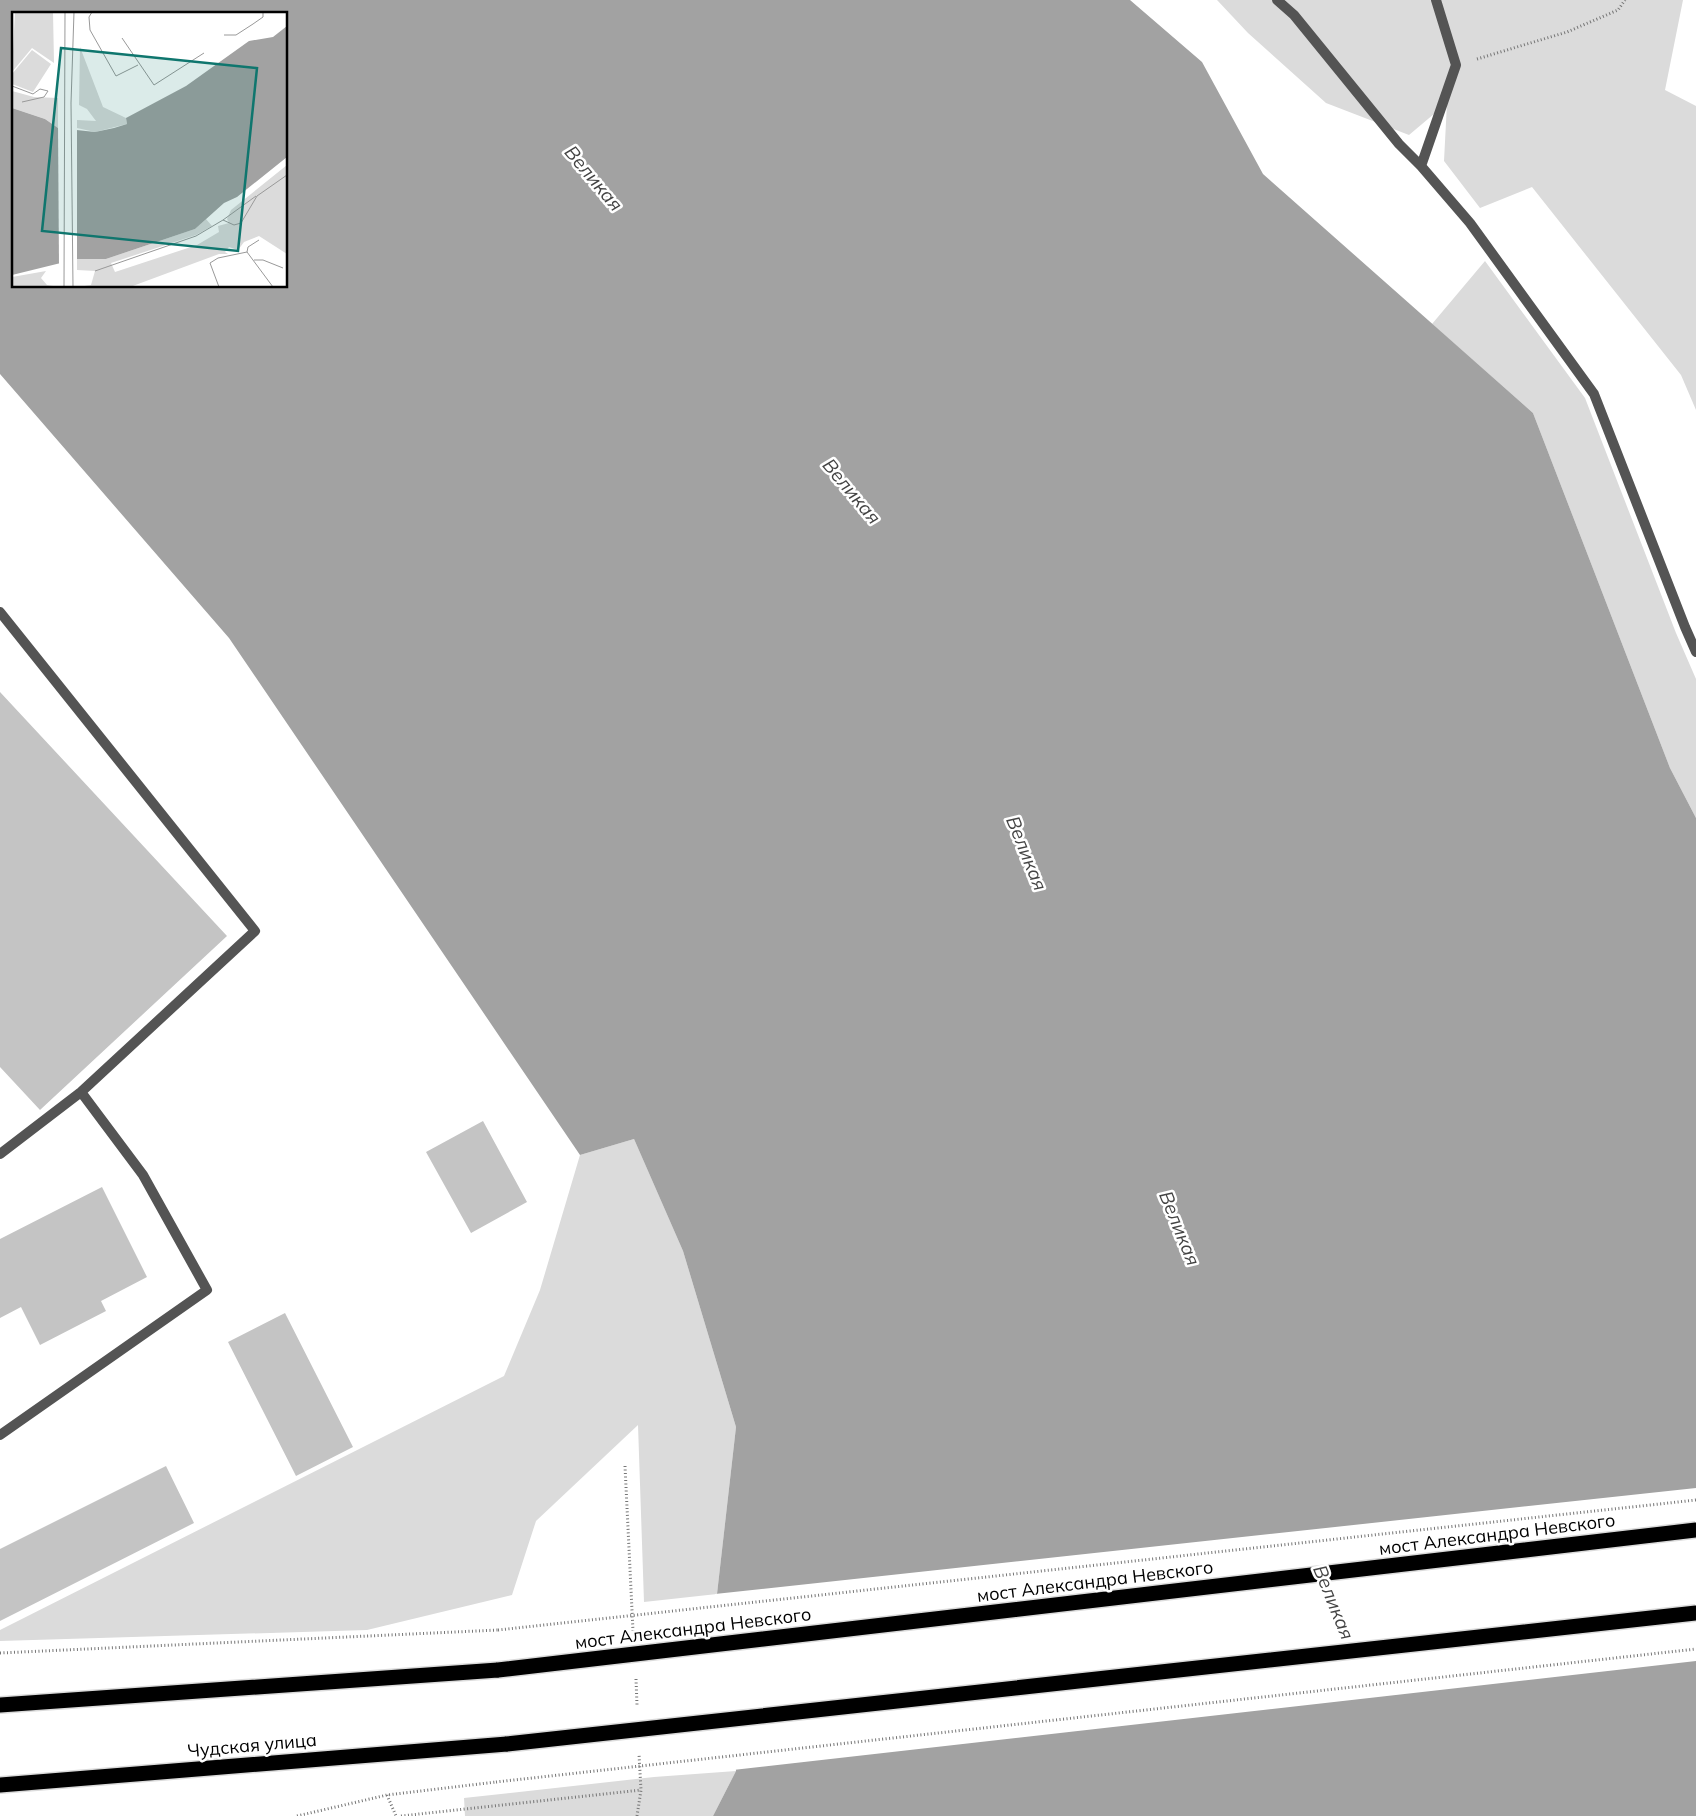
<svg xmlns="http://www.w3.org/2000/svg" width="1696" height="1816" font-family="Mulish,sans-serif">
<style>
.green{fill:#dbdbdb}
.water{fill:#a2a2a2;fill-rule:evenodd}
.pier{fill:#fff}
.building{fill:#c4c4c4}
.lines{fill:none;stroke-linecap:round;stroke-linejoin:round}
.highway-casing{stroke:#dbdbdb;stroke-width:18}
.path{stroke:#767676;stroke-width:3;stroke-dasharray:1 2.5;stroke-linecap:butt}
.lane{stroke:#545454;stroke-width:10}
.highway{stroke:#000;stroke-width:15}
.highway-bridge-casing{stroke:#dbdbdb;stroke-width:18;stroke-linecap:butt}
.path-bridge{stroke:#767676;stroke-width:3;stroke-dasharray:1 2.5;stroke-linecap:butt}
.highway-bridge{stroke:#000;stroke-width:15}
.labels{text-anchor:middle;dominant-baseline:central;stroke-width:5;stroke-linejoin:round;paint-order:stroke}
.street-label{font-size:18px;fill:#000;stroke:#fff}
.water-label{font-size:19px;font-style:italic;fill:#434343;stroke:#fff}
.inset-road{fill:none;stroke:#999;stroke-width:1}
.view{fill:#0f766e;fill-opacity:0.15;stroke:#0f766e;stroke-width:2.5}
.inset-edge{fill:none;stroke:#000;stroke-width:2.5}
</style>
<rect width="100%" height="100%" fill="#fff"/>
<path class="green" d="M 1217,0 L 1683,0 L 1665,90 L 1696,106 L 1696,410 L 1681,375 L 1532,187 L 1480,208 L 1444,161 L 1447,103 L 1409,135 L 1326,103 L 1248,33 Z
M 1485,261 L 1585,398 L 1676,633 L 1696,679 L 1696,818 L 1670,768 L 1533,413 L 1432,324 Z
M 634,1139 L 683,1251 L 736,1427 L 717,1594 L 644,1602 L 638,1425 L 536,1521 L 512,1595 L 367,1630 L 0,1641 L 0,1630 L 504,1376 L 540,1290 L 580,1155 Z
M 736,1771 L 713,1816 L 465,1816 L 464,1798 L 654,1777 Z"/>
<path class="water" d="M 0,0 L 1130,0 L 1202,62 L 1263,174 L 1533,413 L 1670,768 L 1696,818 L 1696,1816 L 713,1816 L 736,1771 L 717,1594 L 736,1427 L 683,1251 L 634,1139 L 580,1155 L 229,638 L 0,374 ZM 14,14 L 286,14 L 286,286 L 14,286 Z"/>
<path class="pier" d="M 1696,1488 L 1696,1661 L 733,1770 L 715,1594 Z"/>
<path class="building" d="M 0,692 L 227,936 L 40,1110 L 0,1067 Z
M 483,1121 L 527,1202 L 471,1233 L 426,1152 Z
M 102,1187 L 147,1277 L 101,1301 L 106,1311 L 40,1345 L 21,1307 L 0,1318 L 0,1239 Z
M 285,1313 L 353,1447 L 296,1476 L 228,1342 Z
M 166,1466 L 194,1523 L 0,1621 L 0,1549 Z"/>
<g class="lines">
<g class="highway-casing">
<path id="highway" d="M 0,1705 L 498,1670
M 0,1785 L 507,1744"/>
</g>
<path class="path" d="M 1477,59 L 1567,32 L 1618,10 L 1625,0
M 625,1466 L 633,1631
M 0,1653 L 498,1630
M 636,1679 L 637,1705
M 387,1795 L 396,1816
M 297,1816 L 387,1795 L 496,1782
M 401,1816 L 641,1790
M 637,1816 L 641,1790 L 639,1754"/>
<path class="lane" d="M 1277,0 L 1294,15 L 1399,144 L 1421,166
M 1436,0 L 1456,65 L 1421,166 L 1470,223 L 1594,394 L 1685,627 L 1696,652
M 0,612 L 255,931 L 81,1092 L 0,1154
M 0,1435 L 207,1290 L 143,1175 L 81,1092"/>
<use href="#highway" class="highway"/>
<g class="highway-bridge-casing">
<path id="highway-bridge" d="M 498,1670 L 1696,1530
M 507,1744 L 1696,1613"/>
</g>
<path class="path-bridge" d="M 498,1630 L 1696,1500
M 496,1782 L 1696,1649"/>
<use href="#highway-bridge" class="highway-bridge"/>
</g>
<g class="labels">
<g class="street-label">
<text transform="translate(1497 1534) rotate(-7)">мост Александра Невского</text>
<text transform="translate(1095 1581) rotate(-7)">мост Александра Невского</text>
<text transform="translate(693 1628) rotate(-7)">мост Александра Невского</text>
<text transform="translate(252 1745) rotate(-5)">Чудская улица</text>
</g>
<g class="water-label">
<text transform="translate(594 178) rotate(50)">Великая</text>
<text transform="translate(852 491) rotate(50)">Великая</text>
<text transform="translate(1027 853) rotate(68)">Великая</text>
<text transform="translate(1180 1228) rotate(68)">Великая</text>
<text transform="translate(1334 1602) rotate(68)">Великая</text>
</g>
</g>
<g transform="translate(12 12)">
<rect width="275" height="275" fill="#fff"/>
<path d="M 3,0 L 41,0 L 42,51 L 20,36 L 0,60 ZM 68,35 L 91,95 L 114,106 L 115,112 L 83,120 L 65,116 L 65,108 L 84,109 L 75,97 L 67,93 ZM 20,38 L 39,52 L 21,80 L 0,72 L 0,62 ZM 0,79 L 22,85 L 46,86 L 46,116 L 33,107 L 0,96 ZM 275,153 L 275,242 L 247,224 L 232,230 L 226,238 L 217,235 L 213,240 L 216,242 L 207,242 L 118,275 L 66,275 L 79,273 L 83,259 L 65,258 L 65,247 L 94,247 L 183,217 L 194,207 L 200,214 L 184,223 L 99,251 L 103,260 L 185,233 L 207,220 L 206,214 L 217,211 L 215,207 L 219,198 ZM 34,259 L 29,266 L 35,273 L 47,275 L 0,275 L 0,265 Z" fill="#dbdbdb"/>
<path d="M 275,14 L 275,145 L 225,185 L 212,191 L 183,217 L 94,247 L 65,247 L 0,263 L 0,96 L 33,107 L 46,116 L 83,120 L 102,116 L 115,112 L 114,106 L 174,74 L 237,29 L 261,25 Z" fill="#a2a2a2"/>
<path d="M 46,113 L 65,113 L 65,250 L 47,254 Z" fill="#fff"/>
<path class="inset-road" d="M 80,0 L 77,5 L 78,18 L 104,64 L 126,53M 212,23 L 224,23 L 241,12 L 251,5 L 251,0M 110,26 L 142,73 L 192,41M 0,74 L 21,82 L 28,77 L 36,79 L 32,85 L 10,90M 211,208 L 244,184M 235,240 L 261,275M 242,248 L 251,248 L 271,256M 83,259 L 184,224 L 211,208 L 222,213 L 229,211 L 245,184 L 275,163M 52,275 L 53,0M 61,275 L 59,91 L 62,0M 207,275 L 198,251 L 206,246 L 235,240 L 236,235 L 247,228"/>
<path class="view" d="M 49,36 L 245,56 L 226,239 L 30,219 Z"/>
<rect width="275" height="275" class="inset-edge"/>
</g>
</svg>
